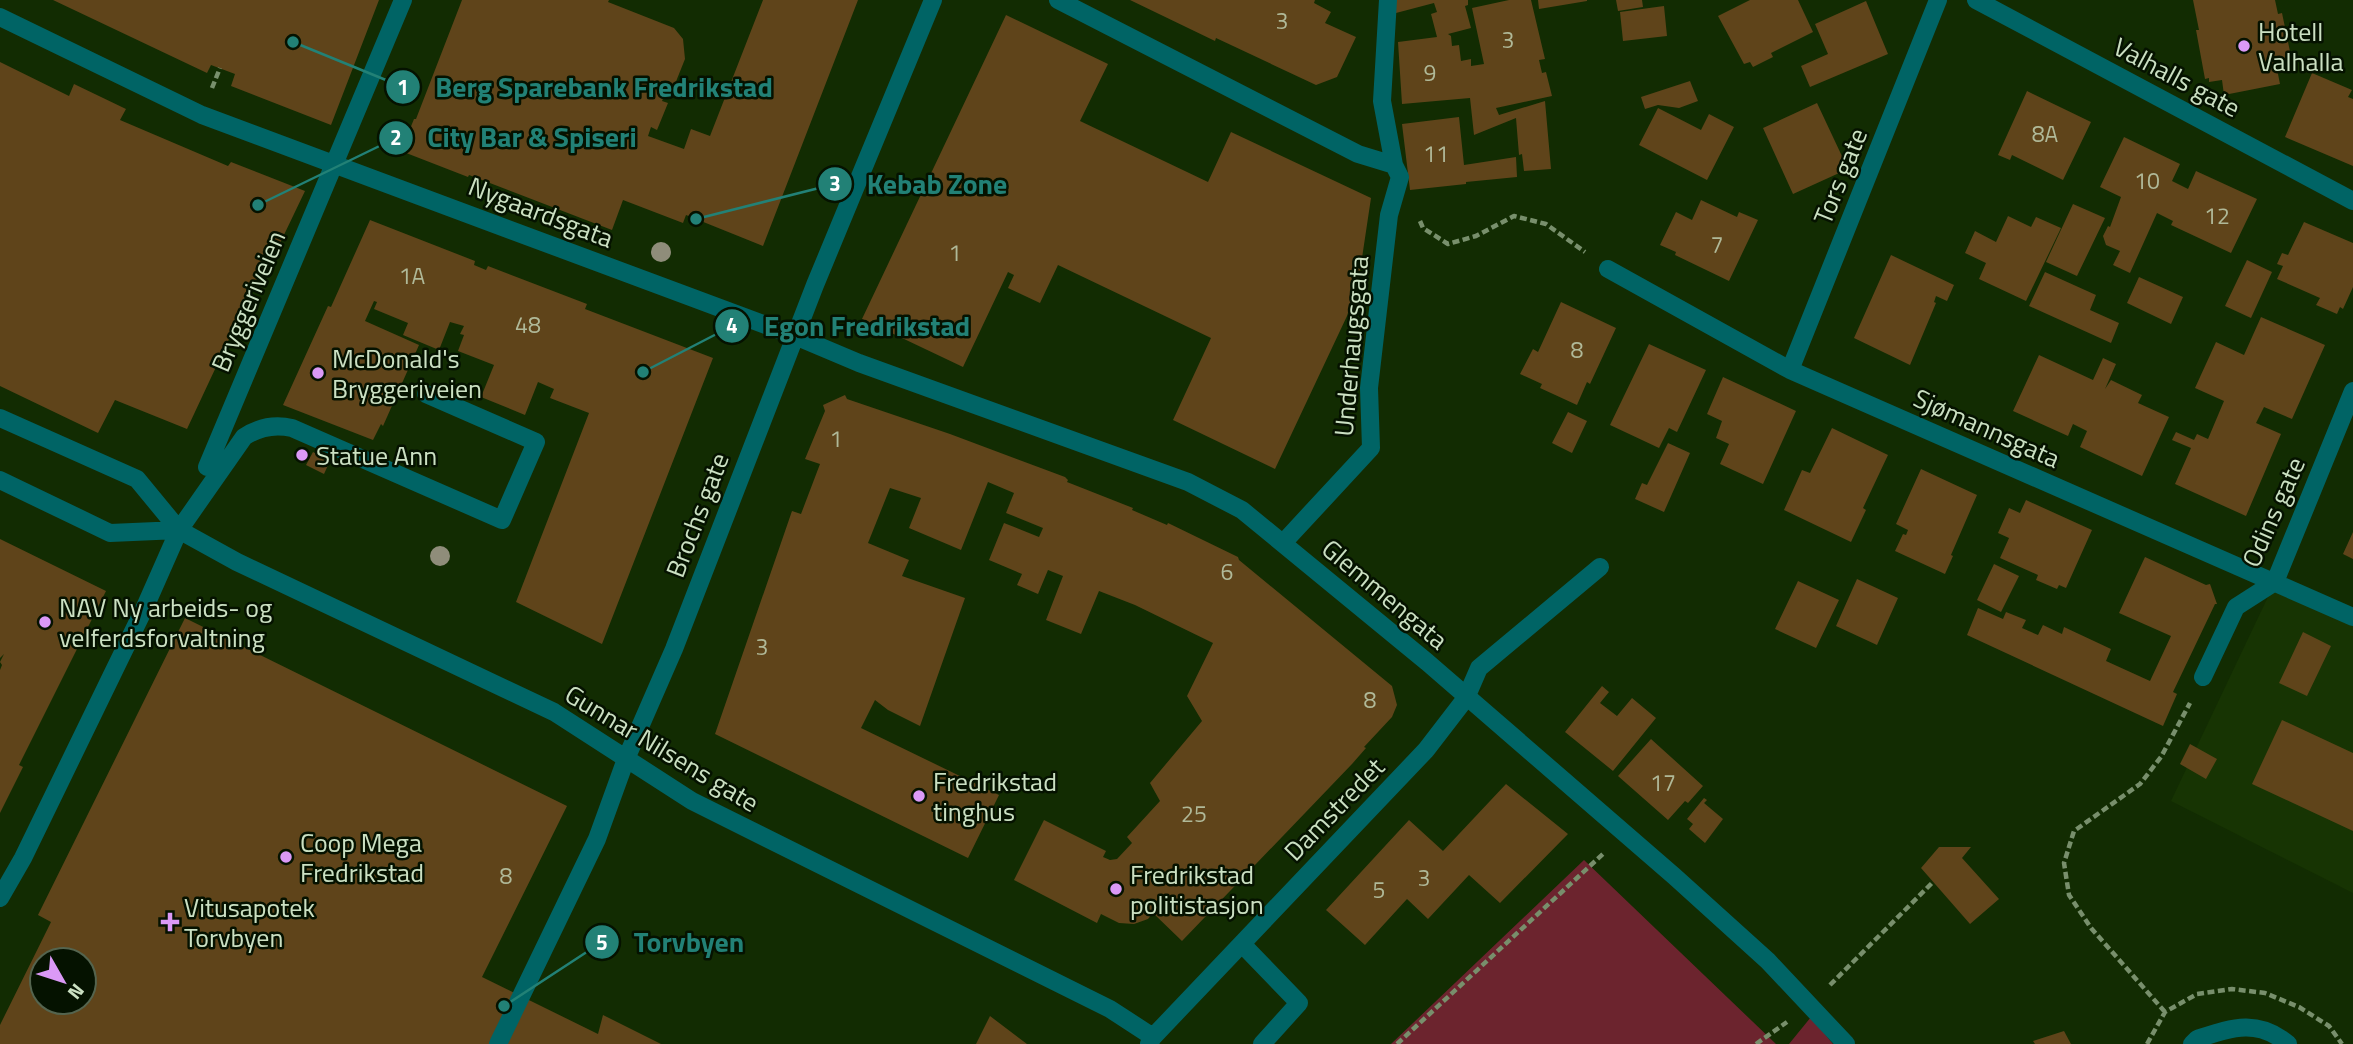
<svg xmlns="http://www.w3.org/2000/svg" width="2353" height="1044" font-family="'Titillium Web',sans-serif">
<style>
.built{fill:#173403}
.green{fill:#6c242e}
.building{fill:#5f441a;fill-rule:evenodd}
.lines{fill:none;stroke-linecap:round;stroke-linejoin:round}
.path{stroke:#788f6c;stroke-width:4.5;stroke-dasharray:7 3.5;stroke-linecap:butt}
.minor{stroke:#006465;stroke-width:18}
.tree{fill:#8f8d7a}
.poi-dot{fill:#db99f6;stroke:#051200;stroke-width:2.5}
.labels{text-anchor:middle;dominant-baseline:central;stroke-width:5;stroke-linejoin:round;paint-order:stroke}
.number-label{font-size:23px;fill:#b0b998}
.poi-label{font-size:26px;fill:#cbe0c2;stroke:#051200;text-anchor:start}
.street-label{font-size:26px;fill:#cbe0c2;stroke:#051200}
.leader{fill:none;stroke:#228176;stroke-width:2.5}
.callout-dot{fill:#228176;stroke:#051200;stroke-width:2.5}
.mark-label{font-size:21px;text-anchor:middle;font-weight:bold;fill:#fff}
.callout-label{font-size:28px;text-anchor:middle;font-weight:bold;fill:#228176;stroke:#051200;stroke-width:5;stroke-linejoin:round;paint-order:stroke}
</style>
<rect width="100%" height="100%" fill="#122c02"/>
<path class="built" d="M 2275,582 L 2353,617 L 2353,893 L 2171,801 Z"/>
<path class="green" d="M 1584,860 L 1776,1044 L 1391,1044 Z
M 1811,1017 L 1833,1044 L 1789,1044 Z"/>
<path class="building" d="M 53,0 L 379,0 L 331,125 L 231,86 L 235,74 L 211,65 L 207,73 Z
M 462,0 L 609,0 L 608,2 L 674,28 L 683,39 L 685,59 L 673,89 L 668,87 L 662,101 L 668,103 L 657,130 L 651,127 L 648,136 L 684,149 L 691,129 L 710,136 L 763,0 L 858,0 L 763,246 L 686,215 L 683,223 L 623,200 L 612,230 L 469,175 L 468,177 L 401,151 L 414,119 L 416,119 Z
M 1130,0 L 1315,0 L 1314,3 L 1331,12 L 1325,23 L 1356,37 L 1337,77 L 1316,85 L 1216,38 L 1215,41 Z
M 1396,0 L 1468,0 L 1468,5 L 1465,6 L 1471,28 L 1448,34 L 1451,36 L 1452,46 L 1459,45 L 1461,61 L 1471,59 L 1471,66 L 1484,64 L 1472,8 L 1509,0 L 1531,0 L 1545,59 L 1539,60 L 1542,73 L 1546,72 L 1552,96 L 1496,108 L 1499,115 L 1545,101 L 1551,169 L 1524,171 L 1522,154 L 1519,155 L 1516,118 L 1474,135 L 1470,98 L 1402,104 L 1398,42 L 1437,37 L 1431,14 L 1437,12 L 1434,3 L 1396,13 Z
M 1538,0 L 1587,0 L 1587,1 L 1539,9 Z
M 1616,0 L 1642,0 L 1643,7 L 1618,11 Z
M 1750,0 L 1798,0 L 1813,32 L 1771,53 L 1773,57 L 1753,67 L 1750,62 L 1744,64 L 1718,16 Z
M 2193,0 L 2275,0 L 2278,14 L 2282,13 L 2292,61 L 2288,61 L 2289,67 L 2277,69 L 2280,84 L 2224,95 L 2222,80 L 2209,82 L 2209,78 L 2205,79 L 2196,30 L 2199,30 Z
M 1866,1 L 1888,54 L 1810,87 L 1801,66 L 1828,54 L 1815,24 Z
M 1664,6 L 1667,36 L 1623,41 L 1620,12 Z
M 1006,15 L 1108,64 L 1080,121 L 1208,182 L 1231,132 L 1371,198 L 1359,278 L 1347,316 L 1275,469 L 1173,420 L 1211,338 L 1058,265 L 1040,303 L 1008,288 L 1014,275 L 1008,272 L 963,367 L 862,319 Z
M 0,62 L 69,96 L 74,84 L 126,109 L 120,120 L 228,166 L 231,162 L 305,191 L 271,262 L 266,260 L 187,429 L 115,400 L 98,433 L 0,386 Z
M 2312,73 L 2352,90 L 2348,97 L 2353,99 L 2353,166 L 2285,137 Z
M 1690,81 L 1698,101 L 1679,108 L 1658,105 L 1645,109 L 1641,97 Z
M 2027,91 L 2091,122 L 2063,180 L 2012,155 L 2010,160 L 1998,155 Z
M 1817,103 L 1848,169 L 1793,194 L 1763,128 Z
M 1658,108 L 1701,130 L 1709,114 L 1734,127 L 1707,180 L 1639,145 Z
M 1459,117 L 1464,165 L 1516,157 L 1517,177 L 1466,182 L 1466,184 L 1410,190 L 1402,124 Z
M 2124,137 L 2180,164 L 2172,181 L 2188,189 L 2196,171 L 2257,199 L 2231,253 L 2171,225 L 2173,221 L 2157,213 L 2130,273 L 2113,265 L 2120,251 L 2106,245 L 2103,236 L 2108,226 L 2110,227 L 2121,197 L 2100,187 Z
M 1701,200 L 1737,217 L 1739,212 L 1758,220 L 1729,281 L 1675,255 L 1676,252 L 1660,245 L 1676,212 L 1692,220 Z
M 2073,204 L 2105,218 L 2077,276 L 2046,262 Z
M 2008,216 L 2031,227 L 2036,217 L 2061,228 L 2026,301 L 1979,279 L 1986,263 L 1965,253 L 1975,231 L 1996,242 Z
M 370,220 L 475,261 L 474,265 L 486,270 L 488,266 L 587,304 L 585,309 L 713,358 L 602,644 L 516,602 L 589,413 L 550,398 L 554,389 L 538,382 L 525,415 L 481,397 L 494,365 L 458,351 L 464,335 L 460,334 L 464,326 L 450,322 L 439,350 L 403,335 L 408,323 L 374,309 L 377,302 L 374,301 L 365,321 L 419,345 L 383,426 L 381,424 L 373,440 L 283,405 L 328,306 L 331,307 Z
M 2304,222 L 2353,243 L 2353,287 L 2343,309 L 2340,307 L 2337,314 L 2316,305 L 2320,298 L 2277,279 L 2283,266 L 2277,264 L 2282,253 L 2288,255 Z
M 1891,255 L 1954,285 L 1947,301 L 1936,296 L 1934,302 L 1936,303 L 1910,365 L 1854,338 Z
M 2247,260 L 2272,272 L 2251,318 L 2225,306 Z
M 2045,272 L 2096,295 L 2090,310 L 2119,323 L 2111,343 L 2029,306 Z
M 2139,277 L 2183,297 L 2171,324 L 2127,303 Z
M 1561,302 L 1616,328 L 1590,384 L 1587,382 L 1577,405 L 1540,388 L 1542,384 L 1520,374 L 1533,349 L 1538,352 Z
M 2261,317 L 2325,345 L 2292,419 L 2264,407 L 2256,423 L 2281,434 L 2246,516 L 2175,484 L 2191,448 L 2172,440 L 2176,432 L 2194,440 L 2197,434 L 2208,439 L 2224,401 L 2195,388 L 2216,342 L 2244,355 Z
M 1649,344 L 1706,370 L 1677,432 L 1669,428 L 1659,448 L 1610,425 Z
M 2039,355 L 2093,380 L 2103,358 L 2116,364 L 2105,389 L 2111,380 L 2142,395 L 2138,403 L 2169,417 L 2142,476 L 2080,447 L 2087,431 L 2073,424 L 2068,436 L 2013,411 Z
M 1723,377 L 1796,411 L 1763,484 L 1720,464 L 1729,444 L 1716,438 L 1722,421 L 1707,414 Z
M 845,395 L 847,399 L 950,434 L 1065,477 L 1068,480 L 1067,482 L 1133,508 L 1132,510 L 1167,525 L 1168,523 L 1238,557 L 1239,560 L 1392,686 L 1397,705 L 1392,717 L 1364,747 L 1366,748 L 1352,764 L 1182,941 L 1153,913 L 1148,919 L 1134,924 L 1119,923 L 1101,914 L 1097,923 L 1014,880 L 1044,820 L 1106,851 L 1103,857 L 1110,860 L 1117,859 L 1132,843 L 1127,837 L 1160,801 L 1150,783 L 1202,721 L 1187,696 L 1213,643 L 1135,605 L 1099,591 L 1081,634 L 1046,620 L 1063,576 L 1048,570 L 1038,594 L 1017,585 L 1022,574 L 989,560 L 1004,523 L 1039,537 L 1043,528 L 1006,513 L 1014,493 L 988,482 L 961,550 L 909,528 L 921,498 L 890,488 L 868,543 L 909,560 L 902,576 L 965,598 L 920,726 L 888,710 L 875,700 L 861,728 L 999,795 L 968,858 L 715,734 L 792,511 L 801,514 L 820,464 L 805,459 L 825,411 L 823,405 Z
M 1568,412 L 1587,421 L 1572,453 L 1552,443 Z
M 1832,428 L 1888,455 L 1863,508 L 1866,510 L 1851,542 L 1784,510 L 1802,470 L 1810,473 Z
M 1668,443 L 1690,453 L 1664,512 L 1635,499 L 1642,483 L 1647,485 Z
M 313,452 L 330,461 L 324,474 L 306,465 Z
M 1921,469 L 1977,495 L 1951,555 L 1953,556 L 1945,574 L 1895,551 L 1903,534 L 1906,535 L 1908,530 L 1896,524 Z
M 2026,500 L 2092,530 L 2066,588 L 2059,585 L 2057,589 L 2036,580 L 2038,575 L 2000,558 L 2009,538 L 1998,533 L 2009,508 L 2020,513 Z
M 2353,532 L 2353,559 L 2343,554 Z
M 0,539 L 106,591 L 19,765 L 23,767 L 0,813 L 0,670 L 2,665 L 0,662 L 4,654 L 0,658 Z
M 2145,557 L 2206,585 L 2210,584 L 2217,604 L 2215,604 L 2173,692 L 2177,694 L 2163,726 L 1967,635 L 1978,608 L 2003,619 L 2006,612 L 2026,620 L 2022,628 L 2038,635 L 2043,625 L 2062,634 L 2064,627 L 2111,649 L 2106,661 L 2150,681 L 2171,636 L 2119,613 Z
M 1994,564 L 2019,576 L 2001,612 L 1977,600 Z
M 1857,579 L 1898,598 L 1877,645 L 1836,626 Z
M 1798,581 L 1839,600 L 1816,648 L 1775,629 Z
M 185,618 L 567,806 L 482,977 L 598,1034 L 603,1015 L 661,1044 L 0,1044 L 0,1025 L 51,922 L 38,915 ZM 42,960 L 84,960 L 84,1002 L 42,1002 Z
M 2303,632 L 2331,646 L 2307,696 L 2279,683 Z
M 1602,686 L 1609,692 L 1600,703 L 1617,716 L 1632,698 L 1656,718 L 1613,771 L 1565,732 Z
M 2282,720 L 2353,753 L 2353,831 L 2252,784 Z
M 1651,739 L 1703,786 L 1688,803 L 1685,801 L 1668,820 L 1618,776 Z
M 2190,744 L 2217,759 L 2206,779 L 2180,764 Z
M 1506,784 L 1568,834 L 1500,903 L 1469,875 L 1428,919 L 1407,899 L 1365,945 L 1326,910 L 1409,820 L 1443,851 Z
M 1704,798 L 1707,800 L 1704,803 L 1723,819 L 1705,843 L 1689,829 L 1693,824 L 1687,819 Z
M 1939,847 L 1971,847 L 1962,858 L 1999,899 L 1970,924 L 1921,868 Z
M 990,1016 L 1027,1044 L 976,1044 Z
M 2064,1031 L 2071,1044 L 2035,1044 L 2033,1041 Z"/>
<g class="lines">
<path class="path" d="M 212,88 L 220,68
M 1420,221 L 1423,228 L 1448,244 L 1476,236 L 1514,216 L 1546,224 L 1585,252
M 1830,985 L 1933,882
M 2165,1012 L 2091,928 L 2069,895 L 2064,863 L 2074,831 L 2140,784 L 2161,757 L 2190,703
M 1397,1044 L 1604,853
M 1756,1044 L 1787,1022
M 2147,1044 L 2165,1012 L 2197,994 L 2232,989 L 2265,993 L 2299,1007 L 2329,1026 L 2342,1044"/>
<path class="minor" d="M 1058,0 L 1358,154 L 1394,165
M 1976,0 L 2353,201
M 0,17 L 202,115 L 795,336 L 859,363 L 1188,482 L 1242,510 L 1427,662 L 1674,876 L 1768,961 L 1846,1044
M 1608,269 L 1790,370 L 2353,617
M 1790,370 L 1938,0
M 0,418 L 137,479 L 179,530 L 237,562 L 554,712 L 692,801 L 1110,1009 L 1153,1037
M 207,467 L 403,0
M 0,480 L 110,533 L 179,530
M 1283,543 L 1371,448 L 1369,388 L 1389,215 L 1400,177 L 1394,165 L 1382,101 L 1388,0
M 2203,677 L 2236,607 L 2275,582 L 2353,391
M 0,898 L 23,858 L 145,607 L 179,530 L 244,437 C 259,427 274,424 292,428 L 502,520 L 536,442 L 426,394
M 1242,944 L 1299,1003 L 1262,1044
M 498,1044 L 597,839 L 626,759 L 674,649 L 815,285 L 933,0
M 1149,1044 L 1153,1037 L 1426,750 L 1466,698 L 1479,668 L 1600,567
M 2192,1044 L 2197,1039 C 2231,1028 2257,1018 2288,1044"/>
</g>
<g class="tree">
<circle cx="661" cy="252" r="10"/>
<circle cx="440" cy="556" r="10"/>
</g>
<g class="poi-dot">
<circle cx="2244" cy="46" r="7"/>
<circle cx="318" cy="373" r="7"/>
<circle cx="302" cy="455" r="7"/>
<circle cx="45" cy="622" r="7"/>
<circle cx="919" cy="796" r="7"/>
<circle cx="286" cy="857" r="7"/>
<circle cx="1116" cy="889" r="7"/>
<path d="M166.5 911.5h7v7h7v7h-7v7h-7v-7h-7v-7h7z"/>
</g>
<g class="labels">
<g class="number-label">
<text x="1282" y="20">3</text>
<text x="1508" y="39">3</text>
<text x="1430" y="72">9</text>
<text x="2045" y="133">8A</text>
<text x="1436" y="153">11</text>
<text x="2147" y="180">10</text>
<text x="2217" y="215">12</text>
<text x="1717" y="244">7</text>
<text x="955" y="252">1</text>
<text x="412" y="275">1A</text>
<text x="528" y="324">48</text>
<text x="1577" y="349">8</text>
<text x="836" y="438">1</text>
<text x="1227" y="571">6</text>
<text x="762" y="646">3</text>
<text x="1370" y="699">8</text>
<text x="1663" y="782">17</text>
<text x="1194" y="813">25</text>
<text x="506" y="875">8</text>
<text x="1424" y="877">3</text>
<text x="1379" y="889">5</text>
</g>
<g class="poi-label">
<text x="2258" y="31">Hotell<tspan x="2258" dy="30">Valhalla</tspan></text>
<text x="332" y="358">McDonald's<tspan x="332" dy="30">Bryggeriveien</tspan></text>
<text x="316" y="455">Statue Ann</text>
<text x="59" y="607">NAV Ny arbeids- og<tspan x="59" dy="30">velferdsforvaltning</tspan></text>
<text x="933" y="781">Fredrikstad<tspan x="933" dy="30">tinghus</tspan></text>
<text x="300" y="842">Coop Mega<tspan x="300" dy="30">Fredrikstad</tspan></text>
<text x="1130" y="874">Fredrikstad<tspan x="1130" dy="30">politistasjon</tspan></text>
<text x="184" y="907">Vitusapotek<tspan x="184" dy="30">Torvbyen</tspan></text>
</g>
<g class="street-label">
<text transform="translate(2177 77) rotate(28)">Valhalls gate</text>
<text transform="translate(1840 176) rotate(-68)">Tors gate</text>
<text transform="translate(541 212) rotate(21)">Nygaardsgata</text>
<text transform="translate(248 301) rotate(-67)">Bryggeriveien</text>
<text transform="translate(1351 346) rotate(-85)">Underhaugsgata</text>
<text transform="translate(1987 428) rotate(24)">Sjømannsgata</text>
<text transform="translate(2273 512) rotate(-66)">Odins gate</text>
<text transform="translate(697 515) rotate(-69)">Brochs gate</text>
<text transform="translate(1385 594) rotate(40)">Glemmengata</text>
<text transform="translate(662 748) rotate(31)">Gunnar Nilsens gate</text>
<text transform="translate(1334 809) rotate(-46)">Damstredet</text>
</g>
</g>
<path class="leader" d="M293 42L403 87M258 205L396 138M696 219L835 184M643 372L732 326M504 1006L602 942"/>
<g class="callout-dot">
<circle cx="293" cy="42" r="7"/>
<circle cx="258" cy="205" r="7"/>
<circle cx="696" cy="219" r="7"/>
<circle cx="643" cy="372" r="7"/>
<circle cx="504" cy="1006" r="7"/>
<circle cx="403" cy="87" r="18"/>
<circle cx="396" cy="138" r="18"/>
<circle cx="835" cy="184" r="18"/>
<circle cx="732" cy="326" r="18"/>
<circle cx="602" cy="942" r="18"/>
</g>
<g class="mark-label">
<text x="403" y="95">1</text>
<text x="396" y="145">2</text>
<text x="835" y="191">3</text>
<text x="732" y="333">4</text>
<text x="602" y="950">5</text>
</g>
<g class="callout-label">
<text x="604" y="97">Berg Sparebank Fredrikstad</text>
<text x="532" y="147">City Bar &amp; Spiseri</text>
<text x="937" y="194">Kebab Zone</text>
<text x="867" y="336">Egon Fredrikstad</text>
<text x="689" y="952">Torvbyen</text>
</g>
<g transform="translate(63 981) rotate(129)"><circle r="33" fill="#051200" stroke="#54644e" stroke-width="2"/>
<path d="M0-5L12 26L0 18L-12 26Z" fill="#db99f6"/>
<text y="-10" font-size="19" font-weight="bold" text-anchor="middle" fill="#cbe0c2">N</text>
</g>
</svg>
